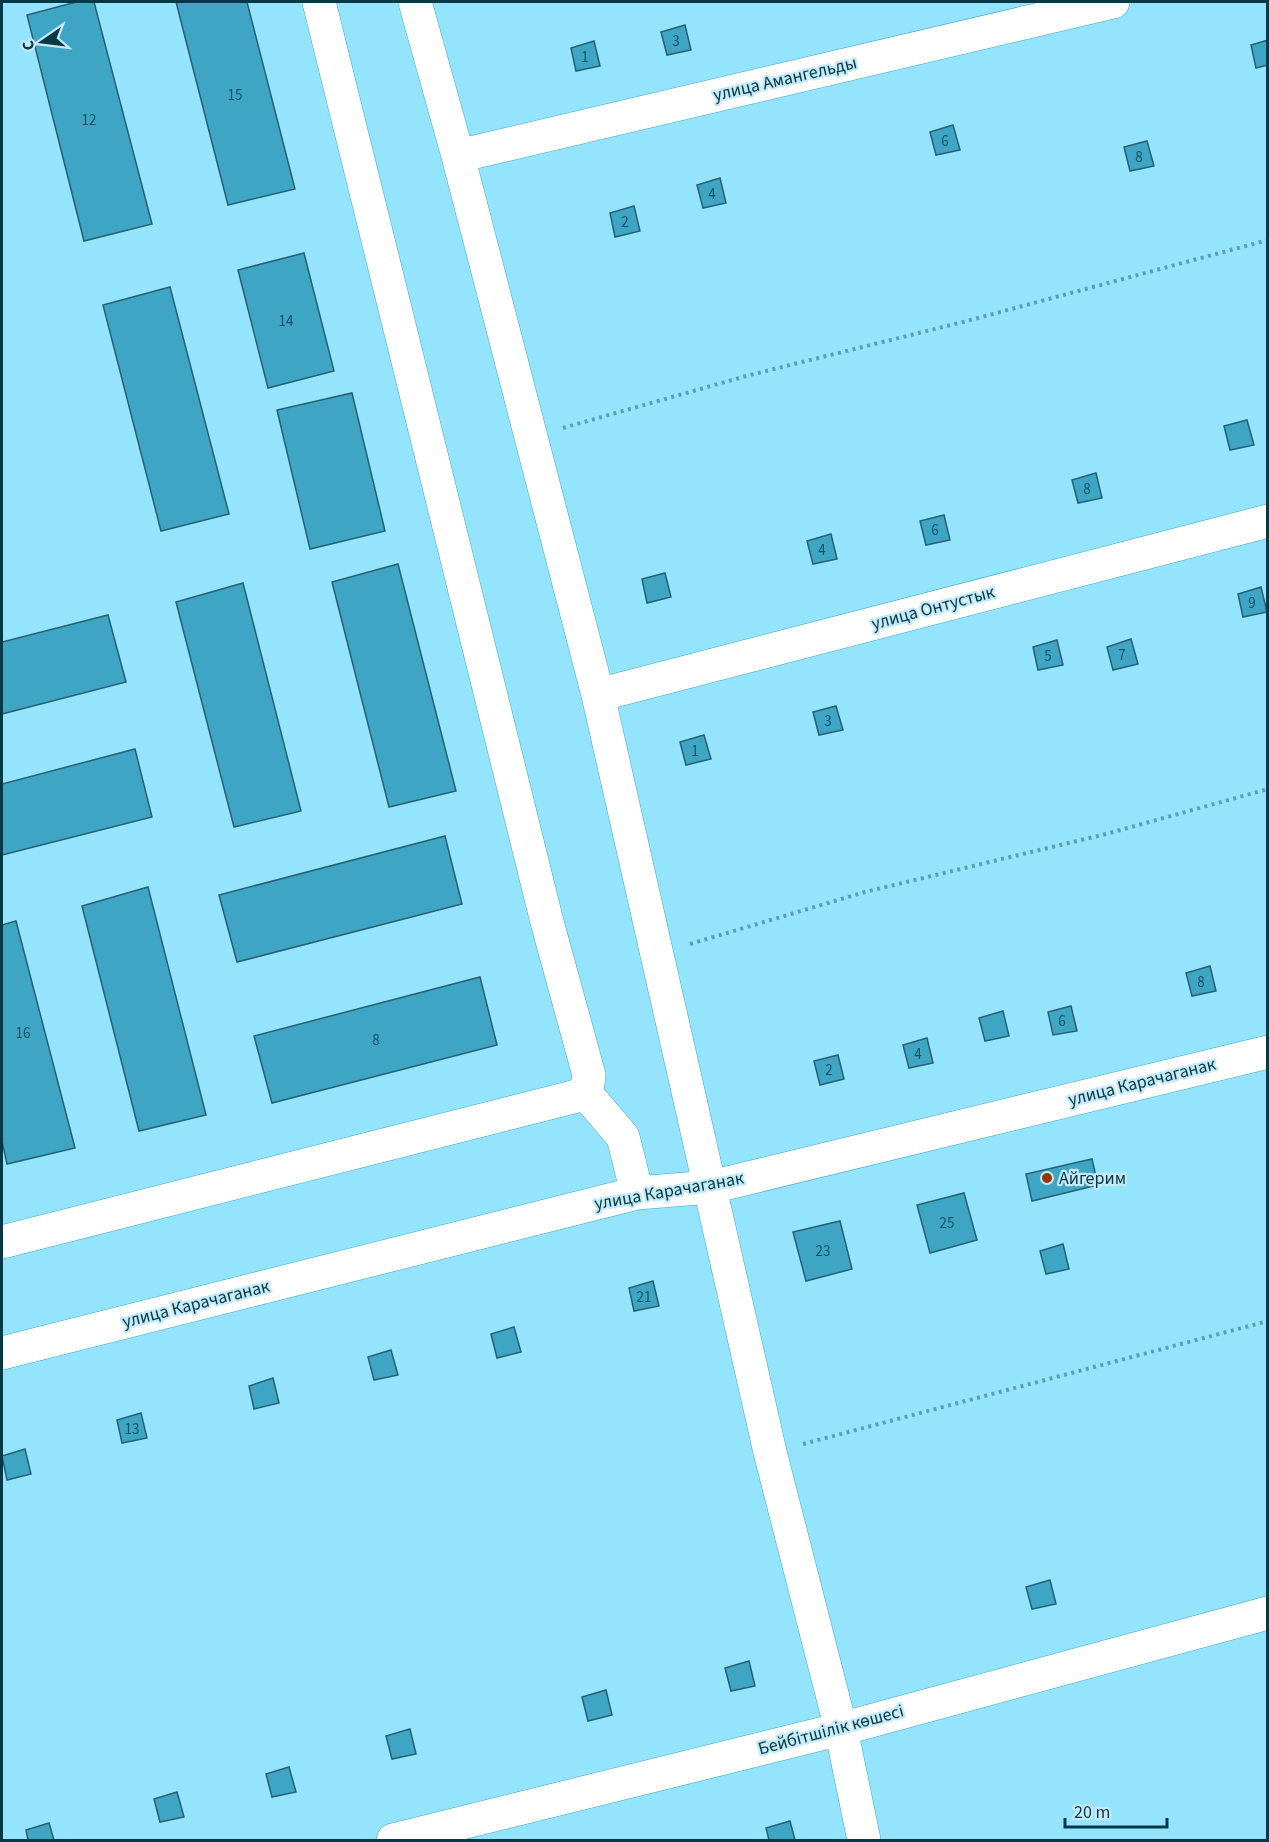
<svg xmlns="http://www.w3.org/2000/svg" width="1269" height="1842" font-family="'Source Sans 3',sans-serif">
<style>
.building{fill:#3ea6c4;stroke:#286071;stroke-width:1.5}
.lines{fill:none;stroke-linecap:round;stroke-linejoin:round}
.street-casing{stroke:#3ba9c9;stroke-width:34}
.path{stroke:#5b9fb3;stroke-width:4;stroke-dasharray:3 4.5;stroke-linecap:butt}
.street{stroke:#fff;stroke-width:33}
.poi-dot{fill:#9a3503;stroke:#c5eaf7;stroke-width:2}
.labels{text-anchor:middle;dominant-baseline:central;stroke-width:4.5;stroke-linejoin:round;paint-order:stroke}
.number-label{font-size:15px;fill:#155465}
.street-label{font-size:18px;fill:#073845;stroke:#c5eaf7}
.poi-label{font-size:18px;fill:#073845;stroke:#c5eaf7;text-anchor:start}
</style>
<rect width="100%" height="100%" fill="#94e4fe"/>
<path class="building" d="M 76,2 L 94,2 L 152,224 L 84,241 L 27,15 Z
M 176,2 L 247,2 L 295,189 L 228,205 Z
M 685,25 L 691,50 L 667,55 L 661,32 Z
M 1268,40 L 1268,65 L 1256,68 L 1251,45 Z
M 594,41 L 600,66 L 576,71 L 571,48 Z
M 953,125 L 960,150 L 936,155 L 930,132 Z
M 1147,141 L 1154,166 L 1130,171 L 1124,147 Z
M 720,178 L 726,203 L 703,208 L 697,185 Z
M 634,206 L 640,231 L 615,237 L 610,213 Z
M 304,253 L 334,371 L 268,388 L 238,270 Z
M 170,287 L 229,514 L 161,531 L 103,305 Z
M 352,393 L 385,531 L 310,549 L 277,410 Z
M 1247,420 L 1254,445 L 1230,450 L 1224,426 Z
M 1096,473 L 1102,498 L 1078,503 L 1072,480 Z
M 944,515 L 950,540 L 926,545 L 920,521 Z
M 831,534 L 837,559 L 813,564 L 807,541 Z
M 398,564 L 456,791 L 389,807 L 332,582 Z
M 665,573 L 671,597 L 647,603 L 642,579 Z
M 243,583 L 301,811 L 234,827 L 176,602 Z
M 1261,587 L 1267,612 L 1243,617 L 1238,594 Z
M 108,615 L 126,682 L 2,714 L 2,642 Z
M 1131,639 L 1138,664 L 1113,670 L 1107,647 Z
M 1057,640 L 1063,665 L 1038,670 L 1033,647 Z
M 836,706 L 843,730 L 819,735 L 813,712 Z
M 704,735 L 711,759 L 686,765 L 680,742 Z
M 135,749 L 152,817 L 2,855 L 2,784 Z
M 445,836 L 462,904 L 237,962 L 219,895 Z
M 148,887 L 206,1115 L 139,1131 L 82,906 Z
M 16,921 L 75,1148 L 7,1164 L 2,1141 L 2,925 Z
M 1210,966 L 1216,991 L 1192,996 L 1186,973 Z
M 480,977 L 497,1045 L 272,1103 L 254,1036 Z
M 1071,1006 L 1077,1031 L 1053,1035 L 1048,1012 Z
M 1003,1011 L 1009,1036 L 985,1041 L 979,1018 Z
M 927,1038 L 933,1063 L 909,1068 L 903,1045 Z
M 838,1055 L 844,1079 L 820,1085 L 814,1061 Z
M 1092,1159 L 1098,1185 L 1032,1201 L 1026,1174 Z
M 964,1193 L 977,1240 L 930,1253 L 917,1205 Z
M 840,1221 L 852,1269 L 806,1281 L 793,1232 Z
M 1063,1244 L 1069,1269 L 1046,1274 L 1040,1251 Z
M 653,1281 L 659,1306 L 634,1311 L 629,1288 Z
M 514,1327 L 521,1352 L 497,1358 L 491,1334 Z
M 391,1350 L 398,1375 L 374,1380 L 368,1357 Z
M 273,1378 L 279,1403 L 254,1409 L 249,1386 Z
M 141,1413 L 147,1438 L 122,1443 L 117,1420 Z
M 25,1449 L 31,1474 L 7,1480 L 2,1456 Z
M 1050,1580 L 1056,1604 L 1032,1609 L 1026,1587 Z
M 749,1661 L 755,1686 L 731,1691 L 725,1668 Z
M 606,1690 L 612,1715 L 588,1721 L 582,1697 Z
M 410,1729 L 416,1754 L 392,1759 L 386,1736 Z
M 289,1767 L 296,1792 L 272,1797 L 266,1774 Z
M 177,1792 L 184,1817 L 160,1822 L 154,1799 Z
M 790,1821 L 795,1840 L 769,1840 L 766,1828 Z
M 49,1823 L 54,1840 L 28,1840 L 26,1830 Z"/>
<g class="lines">
<g class="street-casing">
<path id="street" d="M 319,2 L 547,922 L 589,1075 L 588,1084 L 584,1091 L 623,1137 L 637,1193
M 415,2 L 458,156 L 598,695 L 770,1452 L 841,1729 L 864,1840
M 458,156 L 1113,2
M 598,695 L 1268,521
M 2,1242 L 577,1096 L 584,1091
M 2,1353 L 637,1193 L 711,1187 L 1268,1052
M 393,1840 L 841,1729 L 1268,1613"/>
</g>
<path class="path" d="M 563,428 L 746,376 L 963,322 L 1268,240
M 690,944 L 865,892 L 1106,834 L 1268,789
M 803,1444 L 1268,1321"/>
<use href="#street" class="street"/>
</g>
<circle class="poi-dot" cx="1047" cy="1178" r="6"/>
<g class="labels">
<g class="number-label">
<text x="676" y="41">3</text>
<text x="585" y="57">1</text>
<text x="235" y="95">15</text>
<text x="89" y="120">12</text>
<text x="945" y="141">6</text>
<text x="1139" y="157">8</text>
<text x="712" y="194">4</text>
<text x="625" y="222">2</text>
<text x="286" y="321">14</text>
<text x="1087" y="489">8</text>
<text x="935" y="530">6</text>
<text x="822" y="550">4</text>
<text x="1252" y="603">9</text>
<text x="1122" y="655">7</text>
<text x="1048" y="656">5</text>
<text x="828" y="721">3</text>
<text x="695" y="751">1</text>
<text x="1201" y="982">8</text>
<text x="1062" y="1021">6</text>
<text x="23" y="1033">16</text>
<text x="376" y="1040">8</text>
<text x="918" y="1054">4</text>
<text x="829" y="1070">2</text>
<text x="947" y="1223">25</text>
<text x="823" y="1251">23</text>
<text x="644" y="1297">21</text>
<text x="132" y="1429">13</text>
</g>
<g class="street-label">
<text transform="translate(785 79) rotate(-13)">улица Амангельды</text>
<text transform="translate(933 608) rotate(-15)">улица Онтустык</text>
<text transform="translate(1142 1082) rotate(-14)">улица Карачаганак</text>
<text transform="translate(669 1191) rotate(-10)">улица Карачаганак</text>
<text transform="translate(196 1304) rotate(-14)">улица Карачаганак</text>
<text transform="translate(831 1730) rotate(-15)">Бейбітшілік көшесі</text>
</g>
<g class="poi-label">
<text x="1059" y="1178">Айгерим</text>
</g>
</g>
<rect width="1269" height="1842" fill="none" stroke="#073845" stroke-width="6"/>
<g transform="translate(42 42) rotate(256)" stroke="#c5eaf7" stroke-width="4.5" paint-order="stroke">
<path d="M0-4.5L10 22L0 15L-10 22Z" fill="#073845"/>
<text y="-9" font-size="16" font-weight="bold" text-anchor="middle" fill="#073845">С</text>
</g>
<path d="M1065 1818v9h102v-9" fill="none" stroke="#073845" stroke-width="3"/>
<text x="1074" y="1818" font-size="18" fill="#073845" stroke="#c5eaf7" stroke-width="4.5" paint-order="stroke">20 m</text>
</svg>
